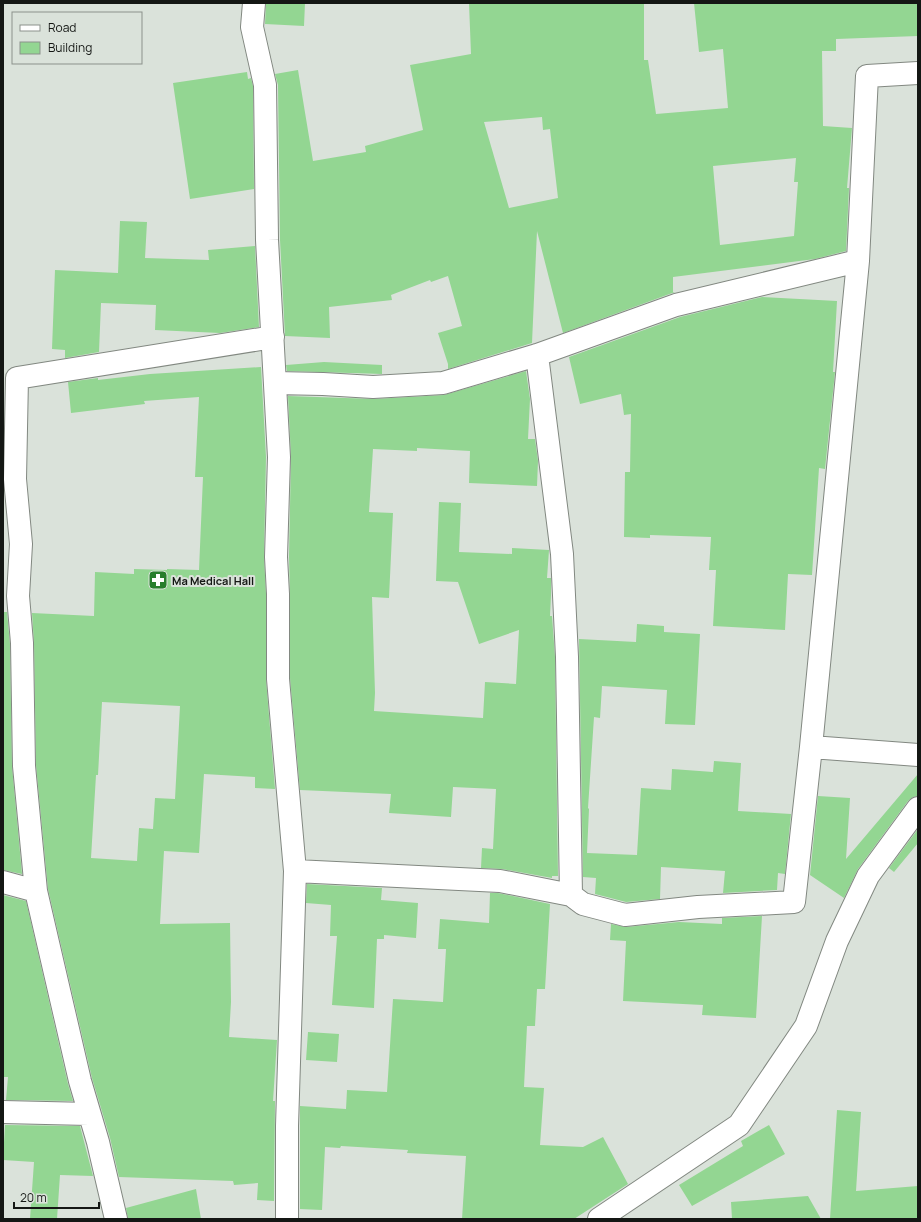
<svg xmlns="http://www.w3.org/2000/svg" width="921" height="1222" font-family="Manrope,sans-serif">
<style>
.building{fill:#93d692;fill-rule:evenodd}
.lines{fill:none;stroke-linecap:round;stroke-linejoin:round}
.minor-casing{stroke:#828881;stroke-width:24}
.minor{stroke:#fff;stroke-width:22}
.labels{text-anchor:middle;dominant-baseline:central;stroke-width:4;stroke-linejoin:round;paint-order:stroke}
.poi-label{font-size:11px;font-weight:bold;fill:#141714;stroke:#dae2da;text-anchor:start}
</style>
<rect width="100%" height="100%" fill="#dae2da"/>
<path class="building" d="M 266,3 L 305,3 L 304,26 L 265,24 Z
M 469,3 L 644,3 L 644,60 L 648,60 L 656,114 L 728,108 L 723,49 L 699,52 L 694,3 L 918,3 L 918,36 L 836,39 L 836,51 L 822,51 L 823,126 L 852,128 L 847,188 L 849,188 L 846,251 L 815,259 L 673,277 L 673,292 L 675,292 L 563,333 L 537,231 L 532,343 L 448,369 L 448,364 L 438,333 L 462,326 L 448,276 L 431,282 L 430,280 L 391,295 L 392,300 L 329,307 L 330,338 L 285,336 L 280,240 L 278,85 L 275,74 L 298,70 L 313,161 L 366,152 L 365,146 L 423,130 L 410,65 L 471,54 ZM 542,117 L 543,130 L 550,129 L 558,198 L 509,208 L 484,122 ZM 796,158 L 794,182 L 798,182 L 794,236 L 720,245 L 713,166 Z
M 247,72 L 248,79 L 251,78 L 253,86 L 254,189 L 190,199 L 173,83 Z
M 120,221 L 147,222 L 145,258 L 209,260 L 208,250 L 255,246 L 259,327 L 220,333 L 155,330 L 156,305 L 101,303 L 99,352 L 65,358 L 65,350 L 52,349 L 55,270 L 118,273 Z
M 762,297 L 837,301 L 833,372 L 835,372 L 825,469 L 819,468 L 812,575 L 788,574 L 785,630 L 713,626 L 716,570 L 709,570 L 711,537 L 650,535 L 650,538 L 624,537 L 625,472 L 630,472 L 631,414 L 624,415 L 621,394 L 580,404 L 569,357 L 680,317 Z
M 324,362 L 382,365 L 382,374 L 287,371 L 286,365 Z
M 261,367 L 266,457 L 264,557 L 266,594 L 266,679 L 275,789 L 255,788 L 255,777 L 204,774 L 199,853 L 164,851 L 160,924 L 230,923 L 231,1002 L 229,1037 L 277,1040 L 273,1101 L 275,1101 L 274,1201 L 257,1200 L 258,1183 L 234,1185 L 233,1181 L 119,1177 L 110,1138 L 92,1078 L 48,889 L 36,765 L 34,643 L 32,613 L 94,616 L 95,572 L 134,574 L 134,569 L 167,570 L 167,569 L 199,570 L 203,477 L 195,477 L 199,397 L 144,401 L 145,404 L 71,413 L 68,382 L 98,378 L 98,380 L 150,374 ZM 102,702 L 180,706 L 175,799 L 155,798 L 153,829 L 139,828 L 137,861 L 91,858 L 96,775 L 98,775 Z
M 526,371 L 530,399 L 528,439 L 535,439 L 538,461 L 537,486 L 469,483 L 470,451 L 417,448 L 417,451 L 373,449 L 369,512 L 393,513 L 389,598 L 372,597 L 375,693 L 374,711 L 483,718 L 485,682 L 516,684 L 519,630 L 479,644 L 458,582 L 436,581 L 439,502 L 461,503 L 459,552 L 512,554 L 512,548 L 549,550 L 547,578 L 551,578 L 551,595 L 550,616 L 552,616 L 555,657 L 558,876 L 552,876 L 552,878 L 502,869 L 481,868 L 482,848 L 493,849 L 496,789 L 453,787 L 451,817 L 389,813 L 391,794 L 300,790 L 290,678 L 290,594 L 289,557 L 291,457 L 288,396 L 374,399 L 444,395 Z
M 3,612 L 7,612 L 10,644 L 12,766 L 22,874 L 3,870 Z
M 637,624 L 664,626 L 664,632 L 700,634 L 695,725 L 665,724 L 667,690 L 602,686 L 600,718 L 594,717 L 588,808 L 589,809 L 587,853 L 637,855 L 641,788 L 671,790 L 672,769 L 713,772 L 714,761 L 741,763 L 738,811 L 791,814 L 785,874 L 778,873 L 777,890 L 723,893 L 725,871 L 661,867 L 660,899 L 626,902 L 595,894 L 596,878 L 583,877 L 579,639 L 636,642 Z
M 918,774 L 918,796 L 913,797 L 908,801 L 858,869 L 844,898 L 810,875 L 818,796 L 850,798 L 846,859 Z
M 918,829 L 918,843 L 894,872 L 889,868 Z
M 307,884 L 382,888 L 381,900 L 418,903 L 416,938 L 384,935 L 384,939 L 377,939 L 374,1008 L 332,1005 L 337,936 L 330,936 L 331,905 L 306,903 Z
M 490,893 L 498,893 L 550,904 L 545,989 L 537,989 L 535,1026 L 527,1026 L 524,1087 L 544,1088 L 540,1145 L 583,1147 L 603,1137 L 628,1184 L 574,1219 L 462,1219 L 466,1156 L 407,1153 L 408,1150 L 341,1146 L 340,1148 L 325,1147 L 322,1210 L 300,1209 L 300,1106 L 346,1109 L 347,1090 L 387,1092 L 393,999 L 443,1002 L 446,949 L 438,949 L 440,919 L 489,923 Z
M 3,895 L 26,901 L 68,1084 L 73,1101 L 6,1100 L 8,1077 L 3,1077 Z
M 762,916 L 756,1018 L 702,1015 L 703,1005 L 623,1001 L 626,941 L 610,940 L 611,924 L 626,927 L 679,922 L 722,924 L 722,918 Z
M 308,1032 L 339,1034 L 337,1062 L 306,1060 Z
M 837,1110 L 861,1112 L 856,1191 L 918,1186 L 918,1219 L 830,1219 Z
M 5,1125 L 80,1126 L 93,1176 L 60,1175 L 57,1219 L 30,1219 L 34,1162 L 3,1160 Z
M 769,1125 L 785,1154 L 692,1206 L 679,1185 L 743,1146 L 741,1141 Z
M 196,1189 L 201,1219 L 128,1219 L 126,1208 Z
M 808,1196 L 821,1219 L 732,1219 L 731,1202 Z"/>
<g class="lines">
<g class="minor-casing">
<path id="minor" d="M 254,3 L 252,27 L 265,85 L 267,240 L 279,457 L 276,557 L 278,594 L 278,679 L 295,871 L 287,1126 L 287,1219
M 858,261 L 811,747 L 918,755
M 537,355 L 562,554 L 567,657 L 571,895
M 275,383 L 323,384 L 373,387 L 443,383 L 537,355 L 676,305 L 858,261 L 867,76 L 918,73
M 295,871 L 500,881 L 571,895 L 583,904 L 625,915 L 698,907 L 794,902 L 811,747
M 3,882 L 36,891
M 3,1112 L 89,1114
M 116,1219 L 98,1142 L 80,1081 L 36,891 L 24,766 L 22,643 L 18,596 L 21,544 L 15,479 L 17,378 L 273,337
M 599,1219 L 739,1125 L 806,1026 L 837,941 L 868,876 L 918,808"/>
</g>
<use href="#minor" class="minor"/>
</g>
<defs>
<g id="pharmacy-square" transform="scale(1)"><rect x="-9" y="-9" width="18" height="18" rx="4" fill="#277e2c" stroke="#dae2da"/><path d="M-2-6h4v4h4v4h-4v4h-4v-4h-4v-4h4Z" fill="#fff"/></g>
</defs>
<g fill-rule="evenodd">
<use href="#pharmacy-square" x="158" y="580"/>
</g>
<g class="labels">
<g class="poi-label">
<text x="172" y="580">Ma Medical Hall</text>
</g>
</g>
<rect width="921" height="1222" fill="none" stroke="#141714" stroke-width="8"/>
<rect x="12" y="12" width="130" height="52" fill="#dae2da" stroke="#8b918b"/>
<rect x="20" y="25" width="20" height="6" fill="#ffffff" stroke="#8b918b"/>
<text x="48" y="32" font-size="12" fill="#141714">Road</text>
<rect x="20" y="42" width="20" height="12" fill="#93d692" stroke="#8b918b"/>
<text x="48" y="52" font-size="12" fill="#141714">Building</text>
<path d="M14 1202v6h85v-6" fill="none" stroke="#141714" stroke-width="2"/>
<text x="20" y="1202" font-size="12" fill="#141714" stroke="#dae2da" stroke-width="3" paint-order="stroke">20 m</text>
</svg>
